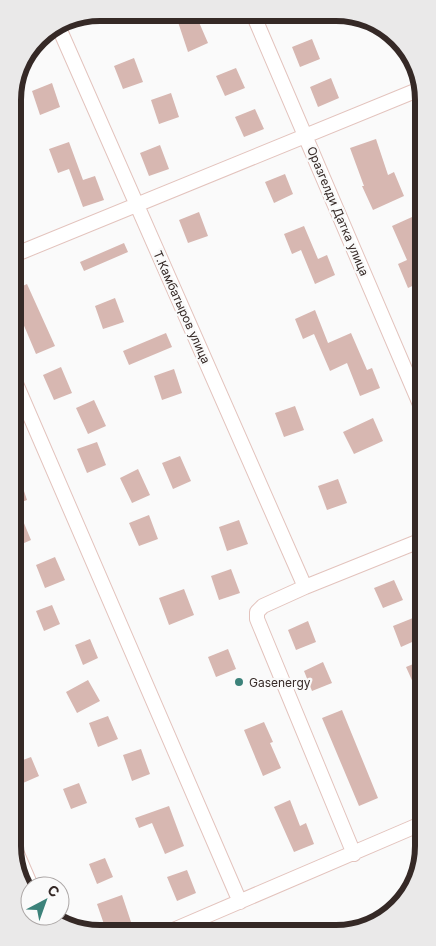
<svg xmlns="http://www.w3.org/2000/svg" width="436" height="946" font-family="Inter,sans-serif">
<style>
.building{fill:#d7b7b1}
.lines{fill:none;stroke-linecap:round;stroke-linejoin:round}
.minor-casing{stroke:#e3c3bd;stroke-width:16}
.minor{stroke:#fff;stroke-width:14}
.poi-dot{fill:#3c827a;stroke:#fafafa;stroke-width:2}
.labels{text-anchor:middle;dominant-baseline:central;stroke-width:4.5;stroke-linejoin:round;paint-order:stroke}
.street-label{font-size:12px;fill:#352926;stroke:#fafafa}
.poi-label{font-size:12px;fill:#352926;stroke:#fafafa;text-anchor:start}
.rim{fill:none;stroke:#352926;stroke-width:6}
</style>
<rect width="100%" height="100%" fill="#fafafa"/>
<path class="building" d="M 175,13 L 195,13 L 208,43 L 188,52 Z
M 312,39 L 320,59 L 300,67 L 292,47 Z
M 134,58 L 143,82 L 123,89 L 114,66 Z
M 236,68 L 245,88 L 225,96 L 216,76 Z
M 331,78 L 339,98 L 318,107 L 310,87 Z
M 52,83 L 60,107 L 40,115 L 32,91 Z
M 171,93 L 179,117 L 159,124 L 151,100 Z
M 255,109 L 264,129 L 244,137 L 235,117 Z
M 376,139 L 388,175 L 394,172 L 404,196 L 373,210 L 362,186 L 364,186 L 350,148 Z
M 69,142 L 83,180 L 95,176 L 104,200 L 83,207 L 69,169 L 58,173 L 49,149 Z
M 160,145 L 169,169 L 149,176 L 140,153 Z
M 285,174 L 293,194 L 274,203 L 265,182 Z
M 199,212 L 208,236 L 188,243 L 179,220 Z
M 421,213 L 421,282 L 408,288 L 398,264 L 407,260 L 392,226 Z
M 304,226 L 318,259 L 327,255 L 335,275 L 315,284 L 301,250 L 292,254 L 284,234 Z
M 124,243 L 128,252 L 84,271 L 80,262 Z
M 27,284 L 55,346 L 36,354 L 14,302 L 14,290 Z
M 115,298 L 124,322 L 103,329 L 95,306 Z
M 315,310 L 328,343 L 351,333 L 367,370 L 372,368 L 380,388 L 360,396 L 347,363 L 330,371 L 314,334 L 303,339 L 295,319 Z
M 166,333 L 172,347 L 129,365 L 123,351 Z
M 61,367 L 72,393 L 54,400 L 43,375 Z
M 174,369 L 182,393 L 162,400 L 154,376 Z
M 94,400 L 106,426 L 88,434 L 76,408 Z
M 295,406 L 304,430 L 284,437 L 275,413 Z
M 373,418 L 383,441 L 354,454 L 343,432 Z
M 97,442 L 106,465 L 87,473 L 77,449 Z
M 180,456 L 191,481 L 173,489 L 162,463 Z
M 16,467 L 27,500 L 16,504 L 31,540 L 15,547 Z
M 138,469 L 150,495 L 132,503 L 120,478 Z
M 338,479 L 347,503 L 327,510 L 318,486 Z
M 149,515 L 158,539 L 139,546 L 129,523 Z
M 239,520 L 248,544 L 227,551 L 219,527 Z
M 55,557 L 65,580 L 45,588 L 36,565 Z
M 231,569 L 240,593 L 219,600 L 211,576 Z
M 394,580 L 403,600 L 383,608 L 374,588 Z
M 184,589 L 194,615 L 169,625 L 159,598 Z
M 52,605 L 60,624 L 44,631 L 36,611 Z
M 413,618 L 421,638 L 401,647 L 393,626 Z
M 308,621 L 316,642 L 296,650 L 288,630 Z
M 90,639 L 98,658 L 83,665 L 75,645 Z
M 228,649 L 236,669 L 216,677 L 208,657 Z
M 423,660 L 423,683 L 415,687 L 406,667 Z
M 323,662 L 332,683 L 312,691 L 304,671 Z
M 88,680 L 100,701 L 77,713 L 66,692 Z
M 342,710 L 378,798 L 359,806 L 322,718 Z
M 108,716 L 118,739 L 98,747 L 89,723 Z
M 264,722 L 273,742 L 270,743 L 281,768 L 263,776 L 244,730 Z
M 141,749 L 150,774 L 132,781 L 123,755 Z
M 31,757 L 39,776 L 23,783 L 15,763 Z
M 79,783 L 87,803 L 71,809 L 63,789 Z
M 290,800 L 300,826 L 306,823 L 314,844 L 294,852 L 274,807 Z
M 169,806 L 184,846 L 165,854 L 152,823 L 139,828 L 135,818 Z
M 105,858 L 113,877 L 97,884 L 89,864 Z
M 187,870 L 196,893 L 177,901 L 167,877 Z
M 122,895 L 131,922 L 106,930 L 97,904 Z"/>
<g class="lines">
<g class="minor-casing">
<path id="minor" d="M 253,14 L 422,409
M 59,28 L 305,587
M 14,255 L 420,89
M 14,379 L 240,902
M 416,542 L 422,556
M 15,849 L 31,886
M 354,854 L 257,619 L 257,612 L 263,606 L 305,587 L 422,540
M 171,931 L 423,823"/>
</g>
<use href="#minor" class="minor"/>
</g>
<circle class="poi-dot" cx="239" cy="682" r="5"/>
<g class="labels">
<g class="street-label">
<text transform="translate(338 211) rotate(67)">Оразгелди Датка улица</text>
<text transform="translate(182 307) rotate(66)">Т.Камбатыров улица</text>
</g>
<g class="poi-label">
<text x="249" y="682">Gasenergy</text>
</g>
</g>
<path d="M0 0H436V946H0ZM100 21H336A79 79 0 0 1 415 100V846A79 79 0 0 1 336 925H100A79 79 0 0 1 21 846V100A79 79 0 0 1 100 21Z" fill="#eae9e9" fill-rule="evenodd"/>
<path class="rim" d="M100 21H336A79 79 0 0 1 415 100V846A79 79 0 0 1 336 925H100A79 79 0 0 1 21 846V100A79 79 0 0 1 100 21Z"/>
<g transform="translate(45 901) rotate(41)"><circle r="24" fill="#fafafa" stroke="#aba6a5"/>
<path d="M0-4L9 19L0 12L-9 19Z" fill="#3c827a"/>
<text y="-8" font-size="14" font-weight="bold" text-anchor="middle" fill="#352926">С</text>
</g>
</svg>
